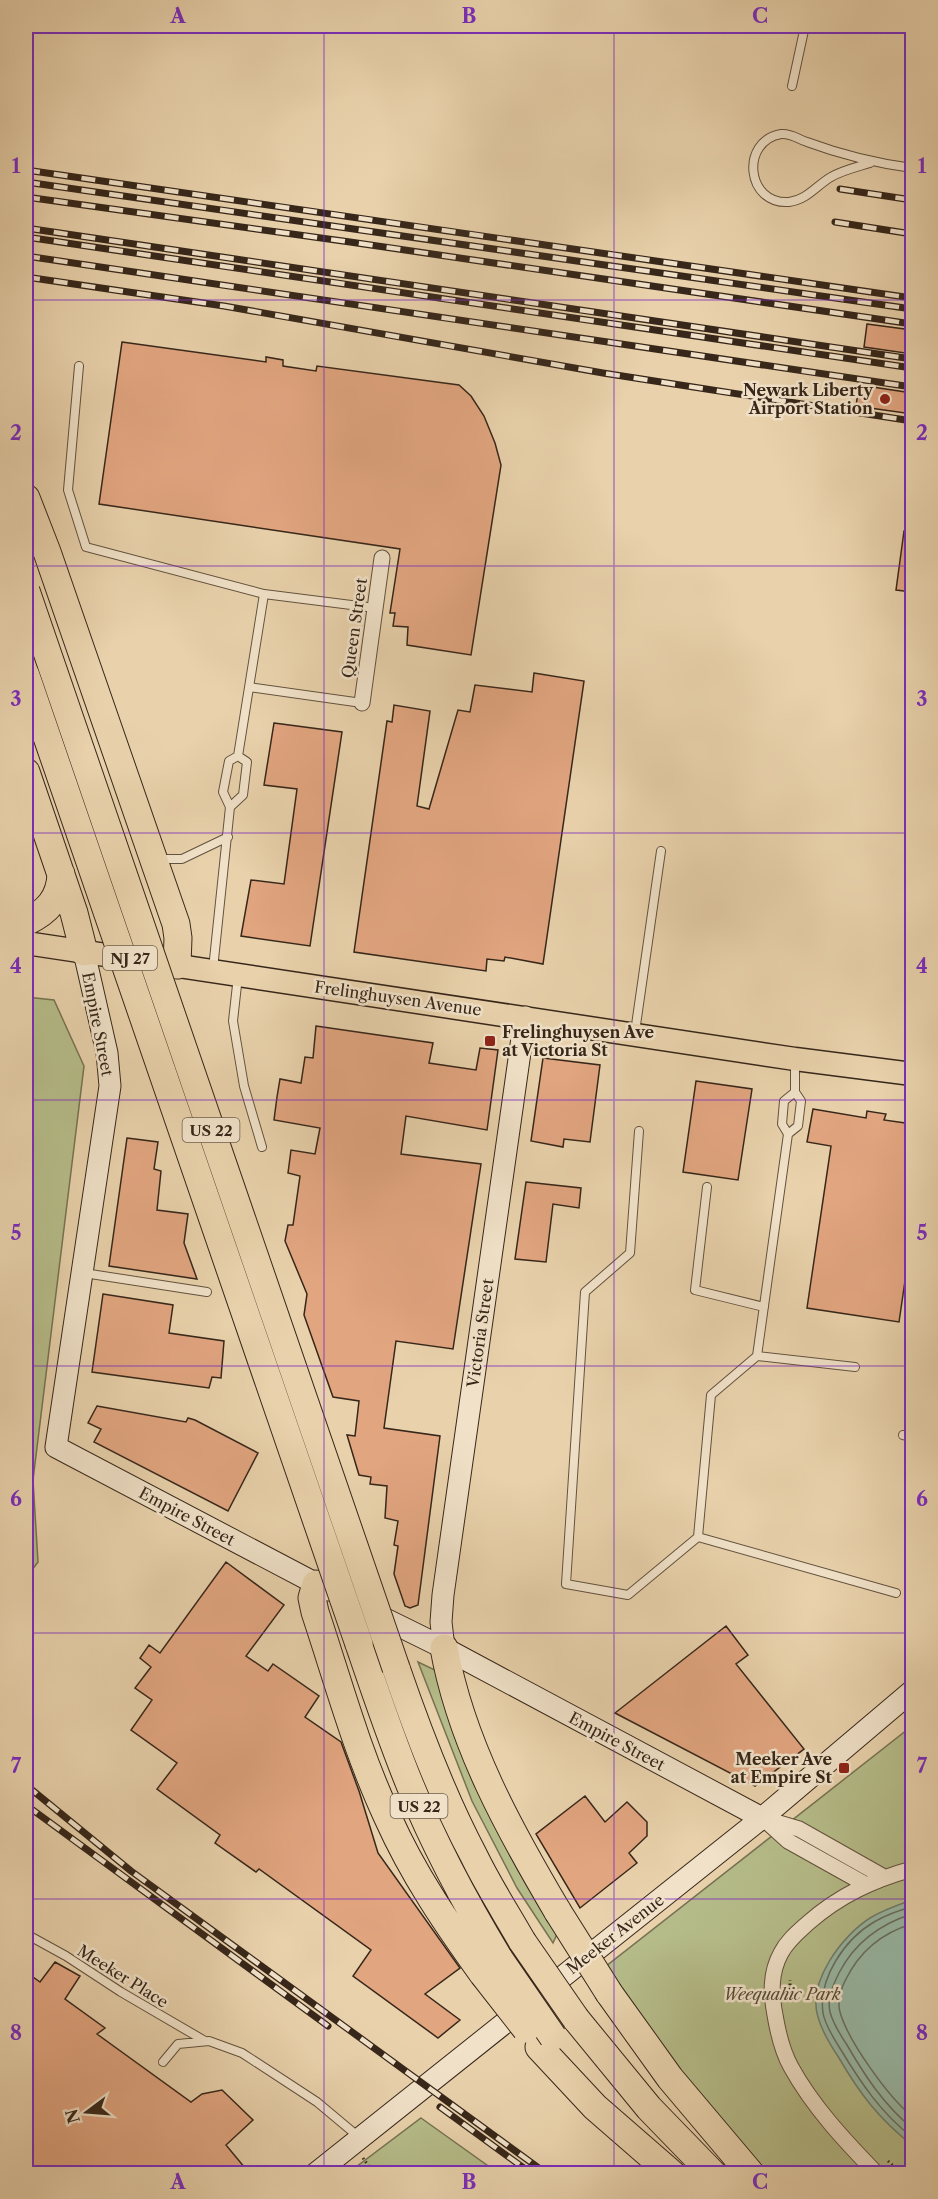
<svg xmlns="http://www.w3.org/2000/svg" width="938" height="2199" font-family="'Libre Caslon Text',serif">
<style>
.green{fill:#b5bc89;stroke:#767252;stroke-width:1.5}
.water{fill:#98b8a5;stroke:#717e6d;stroke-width:1.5}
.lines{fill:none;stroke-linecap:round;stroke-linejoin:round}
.shore{stroke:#687060;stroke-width:1.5}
.building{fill:#e1a580;stroke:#37271a;stroke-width:1.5}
.lane-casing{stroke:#63523e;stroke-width:10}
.street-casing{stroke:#63523e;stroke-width:17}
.secondary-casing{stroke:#37271a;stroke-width:23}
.primary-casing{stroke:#37271a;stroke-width:25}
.highway-casing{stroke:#37271a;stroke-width:29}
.path{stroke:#37271a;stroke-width:3;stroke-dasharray:1.5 3;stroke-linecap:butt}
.lane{stroke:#f0e1c8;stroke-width:8}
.street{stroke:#f0e1c8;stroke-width:15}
.secondary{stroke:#f0e1c8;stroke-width:21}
.primary{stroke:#e8d1ab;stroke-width:22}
.highway{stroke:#e8d1ab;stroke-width:27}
.rail-casing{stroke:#37271a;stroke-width:7}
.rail{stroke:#f0e1c8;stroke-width:4.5;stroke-dasharray:14;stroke-linecap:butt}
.highway-bridge-casing{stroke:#37271a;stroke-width:29;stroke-linecap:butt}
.highway-bridge{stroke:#e8d1ab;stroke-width:27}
.grid{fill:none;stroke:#7b2cbf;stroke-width:1.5;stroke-opacity:0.55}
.poi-dot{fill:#8f2418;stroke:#f0e1c8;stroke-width:2}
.labels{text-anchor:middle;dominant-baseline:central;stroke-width:5;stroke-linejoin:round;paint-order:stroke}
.shield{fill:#f0e1c8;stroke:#6e5f4e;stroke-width:1.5}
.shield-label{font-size:15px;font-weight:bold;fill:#37271a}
.poi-label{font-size:16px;font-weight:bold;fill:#37271a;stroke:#f0e1c8;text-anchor:end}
.street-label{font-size:16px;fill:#37271a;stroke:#f0e1c8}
.park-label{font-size:16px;font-style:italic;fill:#564c36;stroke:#f0e1c8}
.neatline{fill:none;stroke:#7b2cbf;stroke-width:2}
.grid-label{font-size:20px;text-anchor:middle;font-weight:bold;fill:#7b2cbf}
</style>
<rect width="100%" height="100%" fill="#e8d1ab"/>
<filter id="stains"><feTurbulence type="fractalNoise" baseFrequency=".00333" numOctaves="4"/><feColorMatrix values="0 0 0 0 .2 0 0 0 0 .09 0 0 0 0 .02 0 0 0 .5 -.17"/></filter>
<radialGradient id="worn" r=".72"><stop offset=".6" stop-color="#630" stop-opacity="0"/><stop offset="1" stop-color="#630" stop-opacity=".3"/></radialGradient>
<path class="green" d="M 26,997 L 54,1000 L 84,1066 L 33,1480 L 38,1562 L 26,1578 Z
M 418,1662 L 437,1671 L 558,1932 L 553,1943 L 517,1888 L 472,1801 Z
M 912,1726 L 912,2173 L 764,2173 L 724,2130 L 605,1967 Z
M 421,2118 L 498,2173 L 348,2173 Z"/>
<path class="water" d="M 912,1900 L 912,2145 C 879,2119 860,2094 839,2058 C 831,2046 822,2032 818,2017 C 807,1982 842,1936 870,1918 C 883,1910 898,1905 912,1900 Z"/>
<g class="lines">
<path class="shore" d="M 912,1907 C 900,1910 886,1915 874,1922 C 845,1939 818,1978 823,2013 C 825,2025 834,2039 841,2050 C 861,2083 881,2113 912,2137
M 912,1914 C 880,1924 855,1942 839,1973 C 833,1985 827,1998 830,2012 C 833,2023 841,2036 847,2045 C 865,2076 884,2105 912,2128
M 912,1924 C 881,1933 859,1952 845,1981 C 840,1991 837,2001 840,2012 C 848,2041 889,2098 912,2116"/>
</g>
<path class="building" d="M 867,324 L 912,330 L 912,354 L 864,347 Z
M 122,342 L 266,362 L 266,357 L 283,360 L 283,366 L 316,371 L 317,366 L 459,385 L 471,396 L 484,416 L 495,443 L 501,465 L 471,655 L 407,645 L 408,627 L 393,626 L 395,613 L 390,613 L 400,549 L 99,504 Z
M 859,385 L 912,393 L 912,414 L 856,406 Z
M 904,531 L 912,532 L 912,592 L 896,590 Z
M 534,673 L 584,681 L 543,964 L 505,957 L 504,961 L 487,959 L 486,971 L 354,952 L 387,721 L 392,722 L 394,705 L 430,711 L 417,806 L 429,809 L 458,710 L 470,712 L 475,685 L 532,692 Z
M 274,723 L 342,732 L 310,946 L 241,936 L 251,880 L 284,884 L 297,789 L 264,785 Z
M 316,1026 L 433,1043 L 429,1063 L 476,1070 L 480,1048 L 498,1050 L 487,1130 L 406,1116 L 401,1154 L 481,1164 L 453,1349 L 396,1341 L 384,1428 L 440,1436 L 418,1605 L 410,1608 L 405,1606 L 394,1574 L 398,1546 L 394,1545 L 398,1521 L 385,1518 L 387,1486 L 370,1484 L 371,1477 L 359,1475 L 347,1435 L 355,1436 L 359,1401 L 333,1397 L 304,1315 L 307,1294 L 285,1241 L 288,1225 L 293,1225 L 300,1176 L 288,1173 L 291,1150 L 315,1154 L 320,1128 L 274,1120 L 277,1097 L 280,1079 L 301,1083 L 305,1057 L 313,1058 Z
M 543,1058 L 600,1065 L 590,1142 L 564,1139 L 563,1147 L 531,1141 Z
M 696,1081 L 752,1089 L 738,1180 L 683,1172 Z
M 813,1109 L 866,1118 L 867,1111 L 886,1114 L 884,1120 L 912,1124 L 912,1233 L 899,1322 L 807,1308 L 831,1146 L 807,1142 Z
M 127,1138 L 158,1142 L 154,1169 L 161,1171 L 157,1210 L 188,1214 L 184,1243 L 197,1279 L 109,1266 Z
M 526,1182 L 581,1188 L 579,1208 L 553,1204 L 546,1262 L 515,1259 Z
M 103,1294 L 173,1305 L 169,1333 L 224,1341 L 221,1378 L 212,1377 L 209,1388 L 92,1372 Z
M 97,1406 L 186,1422 L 188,1418 L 195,1420 L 258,1453 L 228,1511 L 94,1442 L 101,1429 L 88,1423 Z
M 226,1562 L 284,1605 L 246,1656 L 268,1671 L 273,1664 L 319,1696 L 305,1717 L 341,1742 L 359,1791 L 378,1853 L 460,1968 L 425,1994 L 460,2020 L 438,2038 L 353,1976 L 371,1950 L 259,1869 L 256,1872 L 215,1843 L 220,1835 L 157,1789 L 177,1763 L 131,1730 L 152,1700 L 135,1688 L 151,1667 L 140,1658 L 149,1645 L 160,1653 Z
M 726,1626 L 748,1655 L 736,1664 L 804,1749 L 755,1786 L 615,1713 Z
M 585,1796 L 605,1822 L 627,1802 L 647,1822 L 647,1836 L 629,1853 L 637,1863 L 580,1908 L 536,1834 Z
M 55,1962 L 80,1976 L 65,1999 L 105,2028 L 97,2034 L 191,2102 L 202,2094 L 222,2090 L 253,2120 L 226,2145 L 250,2174 L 26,2174 L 26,1972 L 40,1982 Z"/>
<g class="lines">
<g class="lane-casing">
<path id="lane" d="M 792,86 L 805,26
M 870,163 C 857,167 843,170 831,177 C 817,185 807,200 789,202 C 746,205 740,141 781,134 C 792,133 797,139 807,142 C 842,155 875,163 912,168
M 79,366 L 68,490 L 86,547 L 264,594
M 249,687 L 362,703
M 238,756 L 264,594 L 375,608
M 159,859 L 182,859 L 228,837
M 213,969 L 230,807 L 223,792 L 229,761 L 238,756 L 247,762 L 243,795 L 230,807
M 238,976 L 233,1021 L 244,1086 L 262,1147
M 635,1032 L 661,851
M 795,1092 L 784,1101 L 782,1124 L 788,1134 L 757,1356 L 855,1367
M 639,1131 L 630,1253 L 585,1292 L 566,1584 L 628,1595 L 698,1537
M 788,1134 L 798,1126 L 801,1101 L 795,1092 L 795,1062
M 707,1187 L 695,1290 L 764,1307
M 84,1273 L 207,1292
M 757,1356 L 711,1395 L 698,1537 L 896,1593
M 903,1435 L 912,1437
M 26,1934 L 66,1956 L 121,1992 L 205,2041
M 163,2062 L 178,2044 L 209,2041 L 242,2053 L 317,2102 L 360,2138"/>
</g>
<g class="street-casing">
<path id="street" d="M 362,703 L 382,558
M 762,1818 L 799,1829 L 884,1877
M 767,1822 L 788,1841 L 865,1884
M 877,2174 C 845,2141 813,2107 791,2067 C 782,2051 778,2033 775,2015 C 771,1994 770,1973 781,1953 C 787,1941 798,1932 808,1923 C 840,1895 873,1880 912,1869"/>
</g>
<g class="secondary-casing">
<path id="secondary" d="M 84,952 L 107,1053 L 110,1086 L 56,1447 L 328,1590
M 369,1611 L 444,1648 L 762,1818
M 444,1648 L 441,1622 L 443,1595 L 525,1017
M 315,2174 L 762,1818 L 912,1691"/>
</g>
<g class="primary-casing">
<path id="primary" d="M 26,943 L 795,1059 L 912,1074"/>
</g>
<g class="highway-casing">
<path id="highway" d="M 26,498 L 47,552 L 176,924 L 178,938 L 177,965
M 26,772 L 74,913 L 84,952
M 26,922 C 47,912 60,899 61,874
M 316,1584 L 312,1598 L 315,1612 C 338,1681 357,1752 388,1818 C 413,1874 447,1924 483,1974
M 359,1644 C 375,1691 391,1739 410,1785 C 435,1846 466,1904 500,1960
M 444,1648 C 461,1743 510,1831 558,1912
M 396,1668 C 418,1732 442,1796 474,1856 C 488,1885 506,1913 522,1941
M 609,1993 L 670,2078 L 751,2174
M 576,2019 L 649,2108 L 713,2174
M 539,2047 L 595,2107 L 672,2174"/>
</g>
<path class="path" d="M 790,1994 L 790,1980
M 363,2158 L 374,2174
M 888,2161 L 902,2174"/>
<use href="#lane" class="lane"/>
<use href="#street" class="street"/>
<use href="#secondary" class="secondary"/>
<use href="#primary" class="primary"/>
<use href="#highway" class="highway"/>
<g class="rail-casing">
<path id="rail" d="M 26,170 L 912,298
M 26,182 L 912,309
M 840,189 L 912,200
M 26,197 L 350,242 L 912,324
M 835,222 L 912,234
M 26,228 L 912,359
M 26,237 L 912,368
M 26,256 L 912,387
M 26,277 L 224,306 L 603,373 L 912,421
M 26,1785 L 131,1871 L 547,2174
M 26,1805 L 328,2026
M 440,2107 L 532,2174"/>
</g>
<use href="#rail" class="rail"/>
<g class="highway-bridge-casing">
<path id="highway-bridge" d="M 26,591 L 396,1668
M 26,676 L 359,1644
M 558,1912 L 609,1993
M 522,1941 L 576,2019
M 500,1960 L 553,2037
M 483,1974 L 526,2029"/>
</g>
<use href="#highway-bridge" class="highway-bridge"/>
</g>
<path class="grid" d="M 324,26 L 324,2174M 614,26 L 614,2174M 26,300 L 912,300M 26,566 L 912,566M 26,833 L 912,833M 26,1100 L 912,1100M 26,1366 L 912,1366M 26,1633 L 912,1633M 26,1899 L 912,1899"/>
<g class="poi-dot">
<circle cx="885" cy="399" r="6"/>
<rect x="484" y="1035" width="12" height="12" rx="3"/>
<rect x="838" y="1762" width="12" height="12" rx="3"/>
</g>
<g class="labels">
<g class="shield">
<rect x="103" y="946" width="54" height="24" rx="4.5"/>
<rect x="182.5" y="1118" width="57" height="24" rx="4.5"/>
<rect x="390.5" y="1794" width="57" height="24" rx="4.5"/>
</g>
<g class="shield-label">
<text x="130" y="958">NJ 27</text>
<text x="211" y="1130">US 22</text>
<text x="419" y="1806">US 22</text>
</g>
<g class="poi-label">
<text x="873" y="390">Newark Liberty<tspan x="873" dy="18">Airport Station</tspan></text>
<text x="502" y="1032" text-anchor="start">Frelinghuysen Ave<tspan x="502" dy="18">at Victoria St</tspan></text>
<text x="832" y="1759">Meeker Ave<tspan x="832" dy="18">at Empire St</tspan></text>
</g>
<g class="street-label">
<text transform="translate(354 628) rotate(-82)">Queen Street</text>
<text transform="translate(398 998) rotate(8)">Frelinghuysen Avenue</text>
<text transform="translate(98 1024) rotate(79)">Empire Street</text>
<text transform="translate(480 1333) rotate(-82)">Victoria Street</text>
<text transform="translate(187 1516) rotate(28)">Empire Street</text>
<text transform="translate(617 1741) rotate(28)">Empire Street</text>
<text transform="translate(615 1934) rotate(-38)">Meeker Avenue</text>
<text transform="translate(123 1976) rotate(32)">Meeker Place</text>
</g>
<g class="park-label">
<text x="782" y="1994">Weequahic Park</text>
</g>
</g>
<rect width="938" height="2199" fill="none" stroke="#e8d1ab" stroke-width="66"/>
<g transform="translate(87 2112) rotate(254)" stroke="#f0e1c8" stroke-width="4.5" paint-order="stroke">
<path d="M0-4.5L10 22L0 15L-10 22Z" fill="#37271a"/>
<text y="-9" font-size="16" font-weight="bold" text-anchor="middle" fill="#37271a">N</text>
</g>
<rect x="33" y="33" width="872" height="2133" class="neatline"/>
<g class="grid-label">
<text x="178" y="23">A</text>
<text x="469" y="23">B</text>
<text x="760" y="23">C</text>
<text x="16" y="173">1</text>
<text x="922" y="173">1</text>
<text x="16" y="440">2</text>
<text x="922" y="440">2</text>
<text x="16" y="706">3</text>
<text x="922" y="706">3</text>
<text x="16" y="973">4</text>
<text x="922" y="973">4</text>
<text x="16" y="1240">5</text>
<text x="922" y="1240">5</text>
<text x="16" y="1506">6</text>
<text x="922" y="1506">6</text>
<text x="16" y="1773">7</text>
<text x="922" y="1773">7</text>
<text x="16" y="2040">8</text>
<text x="922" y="2040">8</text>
<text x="178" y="2189">A</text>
<text x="469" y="2189">B</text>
<text x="760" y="2189">C</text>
</g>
<rect width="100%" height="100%" filter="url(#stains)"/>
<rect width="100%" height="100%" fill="url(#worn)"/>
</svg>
